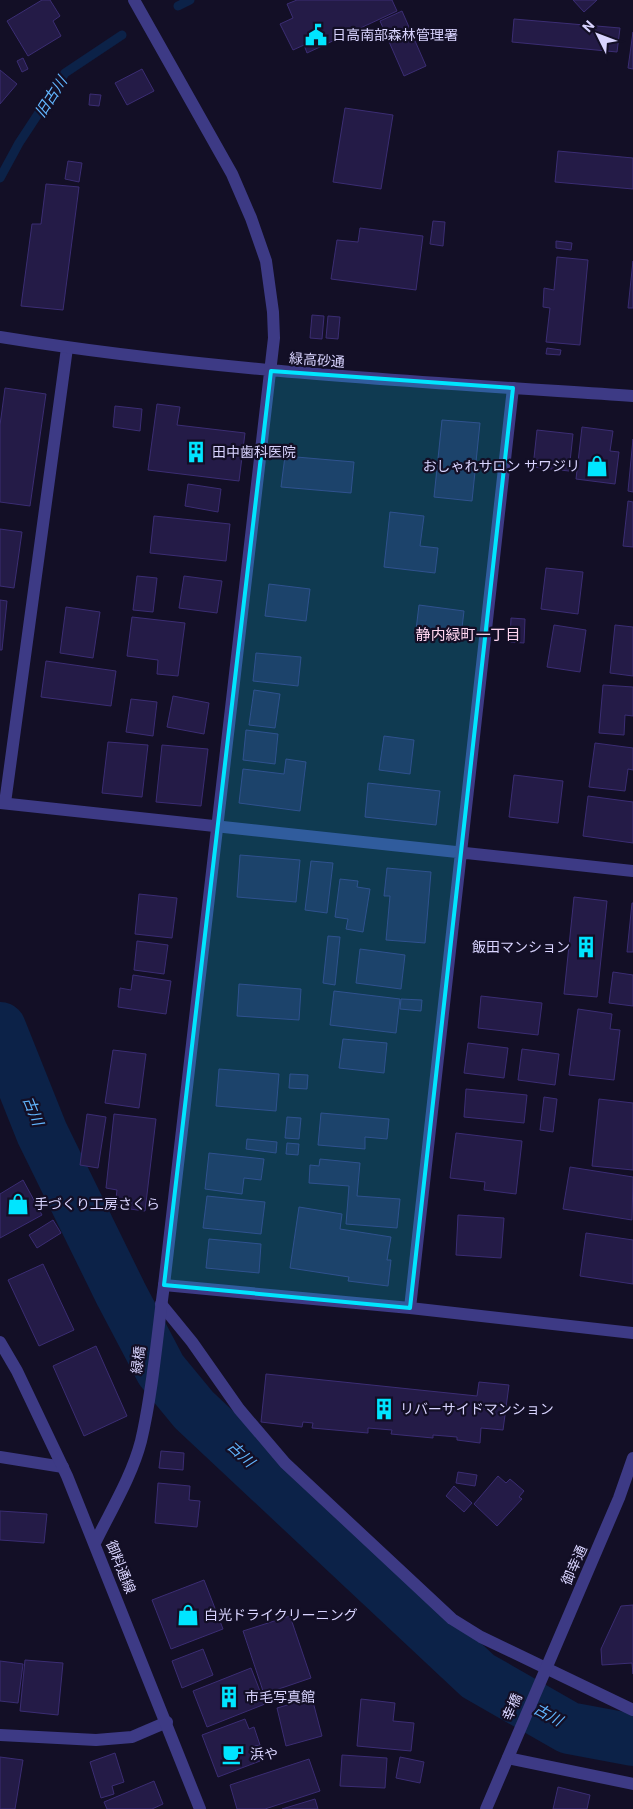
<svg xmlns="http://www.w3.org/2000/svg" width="633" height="1809" font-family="Roboto,'Noto Sans JP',sans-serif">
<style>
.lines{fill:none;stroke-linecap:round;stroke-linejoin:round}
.stream{stroke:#0c2248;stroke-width:9}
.river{stroke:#0c2248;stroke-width:52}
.building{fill:#241b47;stroke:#3b2d73}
.pedestrian{stroke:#3d3a85;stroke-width:12}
.minor{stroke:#3d3a85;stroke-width:12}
.tertiary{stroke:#3d3a85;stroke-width:12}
.marked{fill:#00e5ff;fill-opacity:0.2;stroke:#00e5ff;stroke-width:4;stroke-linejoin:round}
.labels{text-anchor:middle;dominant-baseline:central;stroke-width:4.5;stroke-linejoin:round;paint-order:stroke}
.poi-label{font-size:14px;fill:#d9d4ff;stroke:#130f26;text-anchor:start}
.street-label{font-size:14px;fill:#d9d4ff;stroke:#130f26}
.water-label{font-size:15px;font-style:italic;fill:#62b6ff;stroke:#130f26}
.neighbourhood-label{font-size:15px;fill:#ffd6f0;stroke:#130f26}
</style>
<rect width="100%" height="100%" fill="#130f26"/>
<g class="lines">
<path class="stream" d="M 178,6 L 190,0
M 0,178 L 19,143 L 65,73 L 122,35"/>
<path class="river" d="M 0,1028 L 42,1133 L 121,1294 L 161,1370 L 194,1410 L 478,1676 L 569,1728 L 633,1740"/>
</g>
<path class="building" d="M 42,0 L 50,0 L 60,16 L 53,21 L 61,36 L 28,56 L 7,21 Z
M 297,0 L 392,0 L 397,11 L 307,53 L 304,45 L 293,50 L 280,24 L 293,18 L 287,4 Z
M 573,0 L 597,0 L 584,12 Z
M 402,11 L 426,66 L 404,76 L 380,21 Z
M 514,19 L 620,28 L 617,52 L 512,42 Z
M 633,32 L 633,69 L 628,68 Z
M 23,58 L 28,69 L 22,72 L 17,61 Z
M 142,69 L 154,91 L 127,105 L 115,83 Z
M 0,70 L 17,84 L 0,104 Z
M 90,94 L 101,95 L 99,106 L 89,105 Z
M 345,108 L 393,115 L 381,189 L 333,182 Z
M 558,151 L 633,158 L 633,189 L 555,182 Z
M 68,161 L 82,163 L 79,182 L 65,179 Z
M 46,184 L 79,187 L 63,310 L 21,306 L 32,224 L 41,224 Z
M 433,221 L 445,222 L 443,246 L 430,244 Z
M 360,228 L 423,236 L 416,290 L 331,279 L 337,240 L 358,242 Z
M 556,241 L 572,243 L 571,250 L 556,248 Z
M 557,257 L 588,260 L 580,345 L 546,342 L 550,308 L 543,307 L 544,288 L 554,290 Z
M 633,261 L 633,308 L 628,308 Z
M 312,315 L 324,316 L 322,339 L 310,338 Z
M 328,316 L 340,317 L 338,339 L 326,338 Z
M 547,348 L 561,350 L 560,355 L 546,354 Z
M 5,388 L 46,394 L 30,506 L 0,502 L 0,425 Z
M 157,404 L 180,407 L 177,425 L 245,433 L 239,481 L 148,470 Z
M 115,406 L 142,409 L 140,431 L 113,427 Z
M 442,420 L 480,423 L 472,501 L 434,497 Z
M 582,427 L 613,431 L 610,451 L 619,452 L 615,484 L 576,479 Z
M 537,430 L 573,434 L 569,471 L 533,467 Z
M 633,439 L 633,492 L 628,491 Z
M 285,456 L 354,462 L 351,493 L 281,487 Z
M 188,484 L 221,489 L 218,512 L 185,506 Z
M 628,501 L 633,502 L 633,547 L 623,546 Z
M 390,512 L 424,516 L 420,546 L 438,548 L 435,573 L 384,567 Z
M 154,516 L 230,524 L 226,561 L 150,553 Z
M 0,529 L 22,532 L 14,588 L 0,586 Z
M 546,568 L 583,572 L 578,614 L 541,609 Z
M 137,576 L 157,578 L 153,612 L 133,610 Z
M 184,576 L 222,581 L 217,613 L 179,608 Z
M 269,584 L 310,589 L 306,621 L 265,616 Z
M 0,600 L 7,601 L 2,650 L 0,650 Z
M 419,605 L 464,611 L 461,636 L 416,630 Z
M 66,607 L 100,612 L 93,658 L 60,653 Z
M 132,617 L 185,623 L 178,676 L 157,674 L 158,660 L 127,656 Z
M 511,618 L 525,619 L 524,643 L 510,642 Z
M 554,625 L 586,630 L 580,672 L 547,667 Z
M 615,625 L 633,627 L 633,676 L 610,673 Z
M 256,653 L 301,657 L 298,686 L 253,681 Z
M 46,661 L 116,671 L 111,706 L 41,697 Z
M 603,685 L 633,687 L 633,716 L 625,715 L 624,735 L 599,733 Z
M 254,690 L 280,694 L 275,728 L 249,725 Z
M 173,696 L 209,703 L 204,734 L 167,727 Z
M 131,699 L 157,702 L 153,736 L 126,732 Z
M 246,730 L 278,734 L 275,764 L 243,760 Z
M 384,736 L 414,740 L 410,774 L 379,770 Z
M 108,742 L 148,745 L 142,797 L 102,793 Z
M 595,743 L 633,748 L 633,770 L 628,769 L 625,791 L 589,787 Z
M 162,745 L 208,749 L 201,806 L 156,802 Z
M 286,759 L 306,762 L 300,811 L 239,803 L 243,769 L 284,774 Z
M 514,775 L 563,781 L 558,823 L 509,817 Z
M 368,783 L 440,791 L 436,825 L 365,817 Z
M 588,796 L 633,802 L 633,843 L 583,836 Z
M 240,855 L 300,860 L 296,902 L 237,897 Z
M 311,861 L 333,863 L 327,913 L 305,910 Z
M 387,868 L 431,872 L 425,943 L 386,940 L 390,896 L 384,896 Z
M 340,879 L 358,881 L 357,887 L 370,889 L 363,932 L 346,929 L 348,919 L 335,917 Z
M 139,894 L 177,898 L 172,938 L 135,934 Z
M 574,897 L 607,901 L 597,997 L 564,994 Z
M 632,903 L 633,903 L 633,952 L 627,952 Z
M 328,936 L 340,937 L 335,985 L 323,983 Z
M 137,941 L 168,945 L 164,974 L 134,970 Z
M 360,949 L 405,955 L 401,989 L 356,983 Z
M 613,972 L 633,975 L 633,1006 L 609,1003 Z
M 133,975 L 171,981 L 166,1014 L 118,1007 L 120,988 L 131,990 Z
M 239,984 L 301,989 L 299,1020 L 237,1016 Z
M 334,991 L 400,999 L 396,1033 L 330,1025 Z
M 481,996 L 542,1003 L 538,1035 L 478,1028 Z
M 401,999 L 422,1000 L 421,1011 L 400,1009 Z
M 578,1009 L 612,1014 L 610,1029 L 620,1030 L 614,1080 L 569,1075 Z
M 343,1039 L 387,1043 L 384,1073 L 339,1068 Z
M 468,1043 L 508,1048 L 504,1078 L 464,1073 Z
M 522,1049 L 559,1054 L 555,1085 L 518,1080 Z
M 113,1050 L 146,1054 L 139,1108 L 105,1103 Z
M 219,1069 L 279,1074 L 276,1111 L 216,1106 Z
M 290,1074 L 308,1075 L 307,1089 L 289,1088 Z
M 466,1089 L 527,1095 L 524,1123 L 464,1117 Z
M 544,1097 L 557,1099 L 553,1132 L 540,1130 Z
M 599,1099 L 633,1103 L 633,1170 L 592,1166 Z
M 321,1113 L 389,1119 L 387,1139 L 365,1137 L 365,1149 L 318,1145 Z
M 87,1114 L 106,1117 L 98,1168 L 80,1165 Z
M 114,1114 L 156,1119 L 145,1211 L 115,1207 L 117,1190 L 106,1188 Z
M 287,1117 L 301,1118 L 299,1139 L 285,1138 Z
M 456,1133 L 522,1141 L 516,1194 L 484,1190 L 485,1182 L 450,1178 Z
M 247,1139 L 277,1142 L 276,1153 L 246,1149 Z
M 287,1143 L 299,1144 L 298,1155 L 286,1154 Z
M 209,1153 L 264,1159 L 261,1180 L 244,1178 L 242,1194 L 205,1189 Z
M 320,1159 L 360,1163 L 357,1196 L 400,1199 L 397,1228 L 346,1224 L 349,1186 L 309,1183 L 310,1165 L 319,1166 Z
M 570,1167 L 633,1177 L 632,1220 L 563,1209 Z
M 23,1180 L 42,1215 L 0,1238 L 0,1194 Z
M 207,1196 L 265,1202 L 261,1234 L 203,1228 Z
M 299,1207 L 342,1214 L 340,1229 L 391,1237 L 387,1260 L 391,1260 L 388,1286 L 348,1281 L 349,1277 L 290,1268 Z
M 458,1215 L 504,1218 L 501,1258 L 456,1255 Z
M 53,1220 L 61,1233 L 37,1248 L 29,1235 Z
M 586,1233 L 633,1240 L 633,1284 L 580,1276 Z
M 209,1239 L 261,1244 L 259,1273 L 206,1268 Z
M 43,1264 L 74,1330 L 39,1346 L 8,1280 Z
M 96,1346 L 127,1416 L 84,1436 L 53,1366 Z
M 266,1374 L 477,1396 L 479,1382 L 509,1385 L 503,1430 L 481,1428 L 480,1443 L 457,1440 L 457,1437 L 433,1435 L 433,1438 L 391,1434 L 392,1430 L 368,1428 L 368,1433 L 312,1428 L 313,1423 L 303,1422 L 302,1427 L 261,1422 Z
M 161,1451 L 184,1453 L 183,1470 L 159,1468 Z
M 458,1472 L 477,1475 L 475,1486 L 456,1483 Z
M 498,1476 L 506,1483 L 510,1479 L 524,1491 L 519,1497 L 522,1499 L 497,1526 L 474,1504 Z
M 158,1483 L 190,1486 L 189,1500 L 200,1501 L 197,1527 L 155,1523 Z
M 454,1486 L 472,1503 L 464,1512 L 446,1496 Z
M 0,1511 L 47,1514 L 44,1543 L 0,1540 Z
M 204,1580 L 223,1629 L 171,1649 L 152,1600 Z
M 633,1605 L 633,1674 L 632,1663 L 602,1665 L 601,1649 L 621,1606 Z
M 290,1616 L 311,1678 L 264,1694 L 243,1631 Z
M 203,1649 L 213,1675 L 182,1688 L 172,1661 Z
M 25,1660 L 63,1663 L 58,1715 L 20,1711 Z
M 0,1661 L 23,1664 L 18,1703 L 0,1701 Z
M 251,1668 L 265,1704 L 207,1727 L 193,1691 Z
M 312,1698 L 322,1736 L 286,1746 L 277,1708 Z
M 361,1699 L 395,1703 L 393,1721 L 414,1723 L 411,1751 L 357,1746 Z
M 245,1719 L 249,1729 L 254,1727 L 260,1745 L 255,1746 L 260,1761 L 218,1777 L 202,1735 Z
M 115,1753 L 124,1782 L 112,1786 L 114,1794 L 101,1798 L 90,1762 Z
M 342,1755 L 387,1758 L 385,1788 L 340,1786 Z
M 0,1757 L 23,1760 L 15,1809 L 0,1809 Z
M 400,1757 L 424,1762 L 420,1783 L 396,1778 Z
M 309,1759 L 320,1791 L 265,1809 L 237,1809 L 230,1785 Z
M 154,1781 L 163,1804 L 152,1809 L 107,1809 L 104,1802 Z
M 558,1787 L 590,1795 L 587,1809 L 553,1809 Z
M 315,1799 L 318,1809 L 282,1809 Z"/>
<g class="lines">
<path class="pedestrian" d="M 0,1457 L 63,1467"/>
<path class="minor" d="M 0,803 L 633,871
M 5,803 L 67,348
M 164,1285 L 410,1308 L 633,1333
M 161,1304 L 192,1342 L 239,1409 L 285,1463 L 452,1619 L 481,1637 L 633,1710
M 410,1308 L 513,388
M 0,1735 L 96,1740 L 132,1737 L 167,1722
M 508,1758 L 633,1784"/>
<path class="tertiary" d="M 0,337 C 209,371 422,382 633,396
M 0,1342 L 17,1371 L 67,1476 L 200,1809
M 95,1543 C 111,1510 132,1476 141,1441 C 153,1390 157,1336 164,1285 L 274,338 L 273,312 L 266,261 L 251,218 L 232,174 L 134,0
M 486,1809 L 619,1498 L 633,1458"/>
</g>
<path class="marked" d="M 271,371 L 513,388 L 410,1308 L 164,1285 Z"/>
<defs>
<g id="civic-bare" transform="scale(1.725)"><path d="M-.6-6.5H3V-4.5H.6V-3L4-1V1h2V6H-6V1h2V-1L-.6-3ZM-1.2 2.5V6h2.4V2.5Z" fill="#00e5ff" stroke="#130f26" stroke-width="2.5" paint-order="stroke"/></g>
<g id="building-bare" transform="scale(1.725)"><path d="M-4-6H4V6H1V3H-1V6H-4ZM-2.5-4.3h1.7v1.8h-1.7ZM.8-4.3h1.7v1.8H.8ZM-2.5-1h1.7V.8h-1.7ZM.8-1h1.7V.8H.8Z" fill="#00e5ff" stroke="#130f26" stroke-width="2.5" paint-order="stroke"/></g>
<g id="shop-bare" transform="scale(1.725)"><path d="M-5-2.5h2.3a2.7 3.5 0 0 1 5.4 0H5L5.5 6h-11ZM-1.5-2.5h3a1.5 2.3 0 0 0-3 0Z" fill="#00e5ff" stroke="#130f26" stroke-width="2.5" paint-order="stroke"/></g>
<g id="cafe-bare" transform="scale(1.725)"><path d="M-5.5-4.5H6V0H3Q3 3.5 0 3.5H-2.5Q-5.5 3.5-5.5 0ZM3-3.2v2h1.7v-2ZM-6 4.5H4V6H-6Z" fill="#00e5ff" stroke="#130f26" stroke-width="2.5" paint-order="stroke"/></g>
</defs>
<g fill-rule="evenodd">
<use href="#civic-bare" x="316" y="35"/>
<use href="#building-bare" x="196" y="452"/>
<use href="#shop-bare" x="597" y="466"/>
<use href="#building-bare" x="586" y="947"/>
<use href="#shop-bare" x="18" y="1204"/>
<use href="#building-bare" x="384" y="1409"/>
<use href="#shop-bare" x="188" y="1615"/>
<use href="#building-bare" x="229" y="1697"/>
<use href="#cafe-bare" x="233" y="1754"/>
</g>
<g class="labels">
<g class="poi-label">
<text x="332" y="35">日高南部森林管理署</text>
<text x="212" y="452">田中歯科医院</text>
<text x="580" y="466" text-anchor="end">おしゃれサロン サワジリ</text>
<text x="570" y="947" text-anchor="end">飯田マンション</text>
<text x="34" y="1204">手づくり工房さくら</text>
<text x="400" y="1409">リバーサイドマンション</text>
<text x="204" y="1615">白光ドライクリーニング</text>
<text x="245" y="1697">市毛写真館</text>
<text x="250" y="1754">浜や</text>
</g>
<g class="street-label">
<text transform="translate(317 360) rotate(4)">緑高砂通</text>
<text transform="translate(138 1360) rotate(-82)">緑橋</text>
<text transform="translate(574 1565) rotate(-66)">御幸通</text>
<text transform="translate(121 1567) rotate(68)">御料通線</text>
<text transform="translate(512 1707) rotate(-66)">幸橋</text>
</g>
<g class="water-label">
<text transform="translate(51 97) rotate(-57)">旧古川</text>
<text transform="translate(33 1111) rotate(68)">古川</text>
<text transform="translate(241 1454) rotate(43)">古川</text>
<text transform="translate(548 1715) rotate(29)">古川</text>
</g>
<g class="neighbourhood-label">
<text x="468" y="635">静内緑町一丁目</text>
</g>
</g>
<g transform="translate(598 35) rotate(312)" stroke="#130f26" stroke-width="4" paint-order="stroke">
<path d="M0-4L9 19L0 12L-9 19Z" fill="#d9d4ff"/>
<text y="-8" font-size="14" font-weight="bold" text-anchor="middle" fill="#d9d4ff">N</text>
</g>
</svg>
